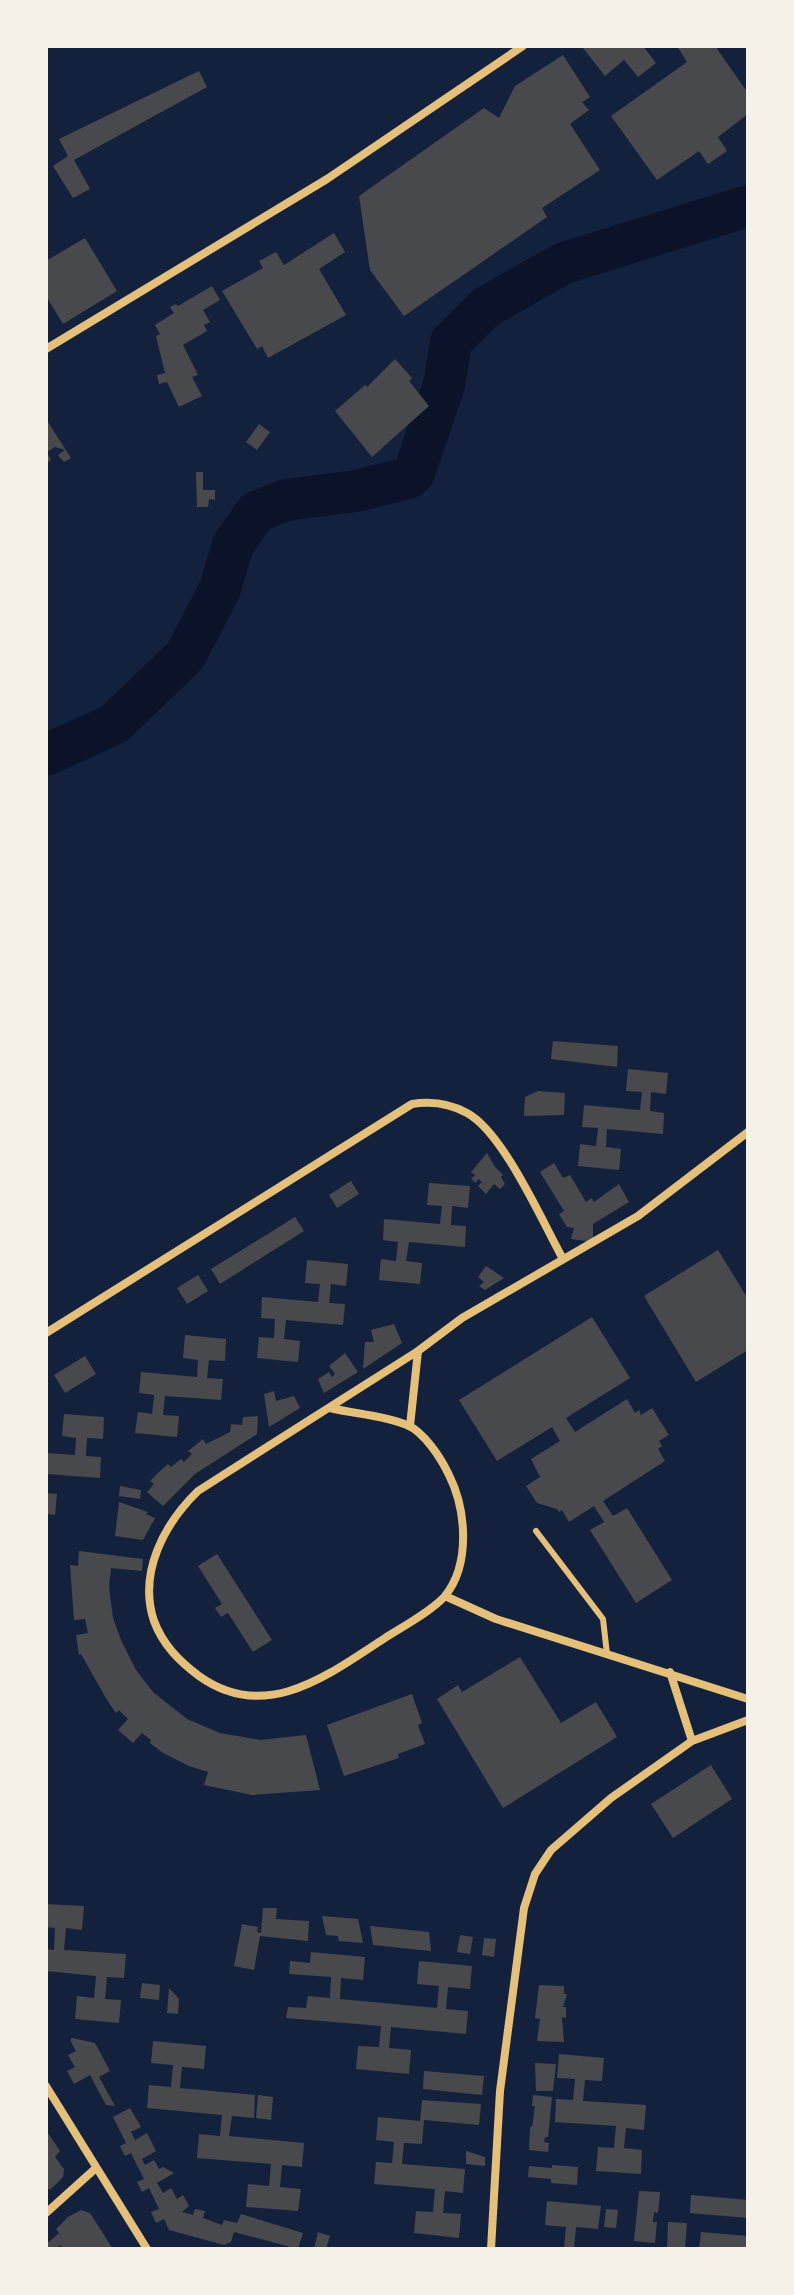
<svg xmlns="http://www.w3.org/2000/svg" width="794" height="2295" font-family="'Space Grotesk',sans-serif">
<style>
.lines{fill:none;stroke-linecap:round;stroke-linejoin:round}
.river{stroke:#0b132b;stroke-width:42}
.building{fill:#48494c}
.service{stroke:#e5c07b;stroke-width:6}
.minor{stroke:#e5c07b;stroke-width:8}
</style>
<rect width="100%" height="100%" fill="#14213d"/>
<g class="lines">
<path class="river" d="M 46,755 L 114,724 L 185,656 L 220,589 L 233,545 L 256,512 L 286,500 L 356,491 L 408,478 L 414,473 L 444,385 L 451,342 L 486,307 L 564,263 L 748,206"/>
</g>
<path class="building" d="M 586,46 L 643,46 L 656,63 L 638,77 L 624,60 L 605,76 L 583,48 Z
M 677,46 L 715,46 L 748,93 L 748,114 L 718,137 L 727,151 L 708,164 L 699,151 L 657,180 L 611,116 L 687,62 Z
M 563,55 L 590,97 L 582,102 L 589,110 L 570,124 L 600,170 L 542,208 L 547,217 L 404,316 L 370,270 L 359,196 L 484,108 L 499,118 L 515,86 Z
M 199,71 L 207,87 L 74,160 L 90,189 L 73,198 L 53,166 L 68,156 L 59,139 Z
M 334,233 L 345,252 L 319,269 L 346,315 L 268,358 L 262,346 L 257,349 L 222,291 L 263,268 L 259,261 L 276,252 L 284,265 Z
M 85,238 L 117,291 L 63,324 L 46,296 L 46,261 Z
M 212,286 L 220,300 L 203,310 L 210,322 L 204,325 L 207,331 L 183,345 L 198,375 L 192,377 L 202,396 L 179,407 L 167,382 L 159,384 L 157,375 L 165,373 L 156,336 L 160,334 L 155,325 L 174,313 L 170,307 L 176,304 L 178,306 Z
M 395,359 L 412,378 L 409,381 L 429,406 L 372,457 L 335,411 L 365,385 L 367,387 Z
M 46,419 L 71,458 L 64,462 L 58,455 L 65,450 L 55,447 L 47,452 L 51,460 L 46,463 Z
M 259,424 L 270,432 L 257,450 L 246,442 Z
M 196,472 L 203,472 L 203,490 L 215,490 L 215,500 L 209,499 L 208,507 L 197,507 Z
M 553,1041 L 618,1046 L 617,1067 L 551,1059 Z
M 628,1069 L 668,1073 L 666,1094 L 651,1092 L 650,1111 L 664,1113 L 663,1134 L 607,1129 L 606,1147 L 621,1149 L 619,1170 L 578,1166 L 580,1144 L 596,1146 L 598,1128 L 582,1127 L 584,1105 L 640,1110 L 642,1092 L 626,1091 Z
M 538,1091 L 565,1093 L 564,1115 L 524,1116 L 525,1097 Z
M 487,1153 L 495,1167 L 503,1175 L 501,1177 L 505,1184 L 500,1189 L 494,1184 L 486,1194 L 478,1186 L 482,1182 L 478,1179 L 476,1183 L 471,1179 L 475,1175 L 471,1172 Z
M 554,1163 L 563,1178 L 570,1175 L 586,1202 L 592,1198 L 594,1202 L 619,1184 L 629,1202 L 593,1224 L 593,1242 L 571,1239 L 574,1228 L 567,1227 L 559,1214 L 564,1211 L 540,1172 Z
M 351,1181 L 359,1194 L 337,1208 L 329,1195 Z
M 429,1183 L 470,1186 L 468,1208 L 452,1206 L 451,1225 L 466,1226 L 465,1247 L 409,1242 L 406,1261 L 422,1263 L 420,1284 L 379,1280 L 381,1259 L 396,1261 L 398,1242 L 383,1240 L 384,1219 L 440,1224 L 442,1206 L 427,1205 Z
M 295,1217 L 304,1231 L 220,1284 L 211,1269 Z
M 718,1250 L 748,1299 L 748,1350 L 696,1382 L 644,1296 Z
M 307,1260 L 348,1264 L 346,1286 L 331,1284 L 329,1303 L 345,1304 L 343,1325 L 286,1320 L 284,1339 L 300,1341 L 298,1362 L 257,1358 L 259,1337 L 274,1338 L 275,1319 L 261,1318 L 262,1297 L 318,1302 L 320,1284 L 305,1283 Z
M 486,1266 L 504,1278 L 485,1290 L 479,1286 L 484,1282 L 478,1277 Z
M 198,1275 L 208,1291 L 187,1304 L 177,1288 Z
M 592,1317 L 630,1378 L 566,1418 L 575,1432 L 627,1399 L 635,1413 L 639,1410 L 641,1415 L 652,1408 L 669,1435 L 659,1441 L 662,1446 L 658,1449 L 665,1461 L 603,1501 L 613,1516 L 627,1508 L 672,1580 L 636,1603 L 590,1530 L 604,1522 L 594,1506 L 569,1522 L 562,1510 L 559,1512 L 557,1509 L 537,1503 L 526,1486 L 540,1477 L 531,1459 L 560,1441 L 552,1427 L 497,1461 L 459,1400 Z
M 394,1324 L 402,1343 L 363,1369 L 365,1342 L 374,1342 L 371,1330 Z
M 185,1335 L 226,1339 L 225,1361 L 209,1360 L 207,1378 L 223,1379 L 221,1400 L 165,1396 L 163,1415 L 179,1416 L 177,1437 L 135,1433 L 138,1412 L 152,1414 L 154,1395 L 139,1393 L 141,1372 L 197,1377 L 198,1360 L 183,1358 Z
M 345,1353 L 358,1372 L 324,1393 L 318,1379 L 329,1372 L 332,1377 L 335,1374 L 329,1366 Z
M 85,1356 L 96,1374 L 65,1393 L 54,1375 Z
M 274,1391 L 276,1401 L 294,1396 L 300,1408 L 269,1427 L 264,1394 Z
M 64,1414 L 104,1417 L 103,1439 L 87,1438 L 86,1456 L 101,1457 L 100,1478 L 46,1474 L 46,1453 L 75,1455 L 76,1438 L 62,1436 Z
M 258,1416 L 257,1434 L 195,1474 L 163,1506 L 147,1492 L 154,1484 L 150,1481 L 159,1472 L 168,1464 L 171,1467 L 181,1459 L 184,1462 L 192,1454 L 188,1451 L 203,1439 L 206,1444 L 230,1432 L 231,1424 L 242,1425 L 243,1417 Z
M 120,1486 L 141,1490 L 140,1499 L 119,1496 Z
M 46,1493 L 57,1494 L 55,1515 L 46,1514 Z
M 119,1502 L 148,1512 L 146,1514 L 155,1518 L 143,1540 L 115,1536 Z
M 79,1551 L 143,1559 L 142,1571 L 111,1568 L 109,1587 L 113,1618 L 121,1640 L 136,1670 L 153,1692 L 187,1719 L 220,1733 L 260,1740 L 306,1735 L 320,1790 L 252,1795 L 204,1785 L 208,1772 L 189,1766 L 163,1753 L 150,1743 L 151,1740 L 142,1733 L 133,1743 L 118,1730 L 128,1719 L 119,1710 L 116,1713 L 107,1700 L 81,1654 L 79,1655 L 76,1635 L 88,1633 L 85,1619 L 74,1620 L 70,1565 L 78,1566 Z
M 217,1554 L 272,1640 L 253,1652 L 228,1613 L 221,1617 L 215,1608 L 222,1604 L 198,1566 Z
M 520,1657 L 561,1723 L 596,1702 L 617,1737 L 503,1808 L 437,1699 L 458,1685 L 462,1692 Z
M 412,1694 L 422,1723 L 418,1725 L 425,1744 L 398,1754 L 399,1758 L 344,1776 L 327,1725 Z
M 711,1765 L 732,1799 L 673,1838 L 651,1804 Z
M 46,1904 L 84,1906 L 82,1930 L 66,1928 L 64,1950 L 126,1954 L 124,1978 L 107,1977 L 105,1999 L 121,2000 L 119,2023 L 75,2019 L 77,1996 L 94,1998 L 96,1976 L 46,1971 L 46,1949 L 54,1950 L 55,1928 L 46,1927 Z
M 263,1908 L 277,1908 L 276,1919 L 309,1921 L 308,1941 L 260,1936 L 254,1970 L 234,1966 L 242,1924 L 258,1927 L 257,1932 L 261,1933 Z
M 322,1916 L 358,1919 L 363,1943 L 339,1941 L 338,1936 L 326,1935 Z
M 370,1926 L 429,1932 L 431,1951 L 373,1945 Z
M 460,1935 L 473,1937 L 470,1954 L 457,1952 Z
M 484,1938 L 496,1939 L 494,1957 L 482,1955 Z
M 311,1952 L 365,1957 L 363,1980 L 341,1978 L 340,1999 L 415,2006 L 437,2008 L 439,1986 L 417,1984 L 419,1961 L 472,1966 L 470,1989 L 448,1987 L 446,2009 L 468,2011 L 466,2034 L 391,2027 L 389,2048 L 411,2050 L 409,2074 L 356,2069 L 358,2046 L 379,2047 L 381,2026 L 286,2018 L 288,2007 L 306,2008 L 308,1996 L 330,1998 L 331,1977 L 289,1974 L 290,1961 L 310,1963 Z
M 142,1983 L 160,1985 L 159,2000 L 140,1998 Z
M 539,1985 L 564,1986 L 564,1994 L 567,1994 L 563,2007 L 566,2007 L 566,2018 L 562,2017 L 564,2042 L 537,2041 L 540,2019 L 535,2018 Z
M 169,1988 L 179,1999 L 178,2014 L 167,2013 Z
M 72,2038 L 95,2043 L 110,2071 L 99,2077 L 115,2106 L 106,2105 L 90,2075 L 74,2084 L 67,2071 L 75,2067 L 68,2055 L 76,2051 L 70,2040 Z
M 153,2041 L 206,2046 L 204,2069 L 182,2067 L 180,2088 L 255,2095 L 254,2118 L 232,2116 L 229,2136 L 304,2143 L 302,2167 L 282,2165 L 280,2187 L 301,2189 L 298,2211 L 246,2207 L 248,2184 L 269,2186 L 271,2164 L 197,2158 L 199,2134 L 220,2136 L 222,2115 L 147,2108 L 149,2085 L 171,2087 L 173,2065 L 151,2063 Z
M 559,2054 L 604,2058 L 602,2081 L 585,2080 L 583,2101 L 646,2105 L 644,2130 L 626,2128 L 624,2148 L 642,2150 L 641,2174 L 596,2171 L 598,2147 L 614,2148 L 616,2126 L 555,2122 L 556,2099 L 573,2100 L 575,2079 L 557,2078 Z
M 535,2063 L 556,2064 L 553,2091 L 536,2091 Z
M 424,2071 L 484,2076 L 482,2095 L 423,2089 Z
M 258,2095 L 273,2097 L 271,2120 L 256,2118 Z
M 533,2095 L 552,2097 L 548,2137 L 545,2137 L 544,2142 L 549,2143 L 548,2152 L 529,2150 L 530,2127 L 532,2127 L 535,2106 L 532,2106 Z
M 422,2100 L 481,2104 L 479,2125 L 424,2120 L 422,2144 L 404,2143 L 402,2164 L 465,2169 L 463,2193 L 445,2191 L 443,2213 L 461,2214 L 459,2238 L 414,2233 L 416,2211 L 433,2212 L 435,2189 L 374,2184 L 376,2162 L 392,2163 L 394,2142 L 376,2140 L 378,2117 L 420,2121 Z
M 130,2108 L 141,2127 L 131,2132 L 135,2140 L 147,2133 L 156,2151 L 142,2159 L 145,2165 L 154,2160 L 159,2169 L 163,2167 L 174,2173 L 157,2183 L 163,2193 L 171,2188 L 177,2199 L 183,2195 L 189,2206 L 182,2212 L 193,2215 L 195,2209 L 205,2211 L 203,2218 L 222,2225 L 224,2220 L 237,2223 L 241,2214 L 303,2233 L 298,2249 L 234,2232 L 231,2242 L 224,2245 L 169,2230 L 164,2219 L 156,2223 L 151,2212 L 159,2209 L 149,2188 L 142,2192 L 137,2182 L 144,2179 L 131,2153 L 125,2156 L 120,2146 L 126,2143 L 113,2117 Z
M 48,2133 L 60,2151 L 55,2157 L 64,2169 L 63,2177 L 50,2190 L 46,2186 L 46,2134 Z
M 466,2151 L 485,2157 L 485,2166 L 466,2164 Z
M 552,2165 L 578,2167 L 577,2185 L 551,2183 L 551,2179 L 528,2177 L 529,2166 L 552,2168 Z
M 639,2191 L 660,2192 L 658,2213 L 654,2212 L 653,2222 L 657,2222 L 655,2243 L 634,2241 Z
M 691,2195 L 748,2200 L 748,2218 L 690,2213 Z
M 547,2201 L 601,2206 L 598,2229 L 576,2227 L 574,2249 L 564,2249 L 566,2227 L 545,2225 Z
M 606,2209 L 618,2210 L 616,2228 L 604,2227 Z
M 81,2210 L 90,2213 L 113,2249 L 64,2249 L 60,2245 L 56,2249 L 46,2249 L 46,2239 L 49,2242 L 59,2233 L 56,2229 L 68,2217 Z
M 668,2222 L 687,2223 L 685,2249 L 667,2249 Z
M 318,2232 L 330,2236 L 326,2249 L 314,2249 Z
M 701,2232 L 748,2236 L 748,2249 L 699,2249 Z"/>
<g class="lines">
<path class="service" d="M 536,1531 L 603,1619 L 607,1654"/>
<path class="minor" d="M 46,349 L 327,179 L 523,46
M 46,1333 L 412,1104 C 431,1101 449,1103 467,1113 C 503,1132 542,1221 563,1259
M 330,1408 C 355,1414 383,1415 407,1425 C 424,1432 441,1458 449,1475 C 466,1509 471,1564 445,1596 C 432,1611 402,1627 385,1638 C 328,1675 266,1724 199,1676 C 179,1661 163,1645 154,1621 C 138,1573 164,1524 198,1491 L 418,1351 L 462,1318 L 638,1216 L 748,1132
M 410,1426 L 418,1351
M 445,1596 L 496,1619 L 748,1699
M 670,1672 L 692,1741
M 46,2086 L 147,2249
M 46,2213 L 96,2168
M 491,2249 L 500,2091 L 524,1908 L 535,1874 L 551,1850 L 611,1798 L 692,1741 L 748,1720"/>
</g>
<rect width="794" height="2295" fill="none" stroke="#f6f1e7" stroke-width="96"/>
</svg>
